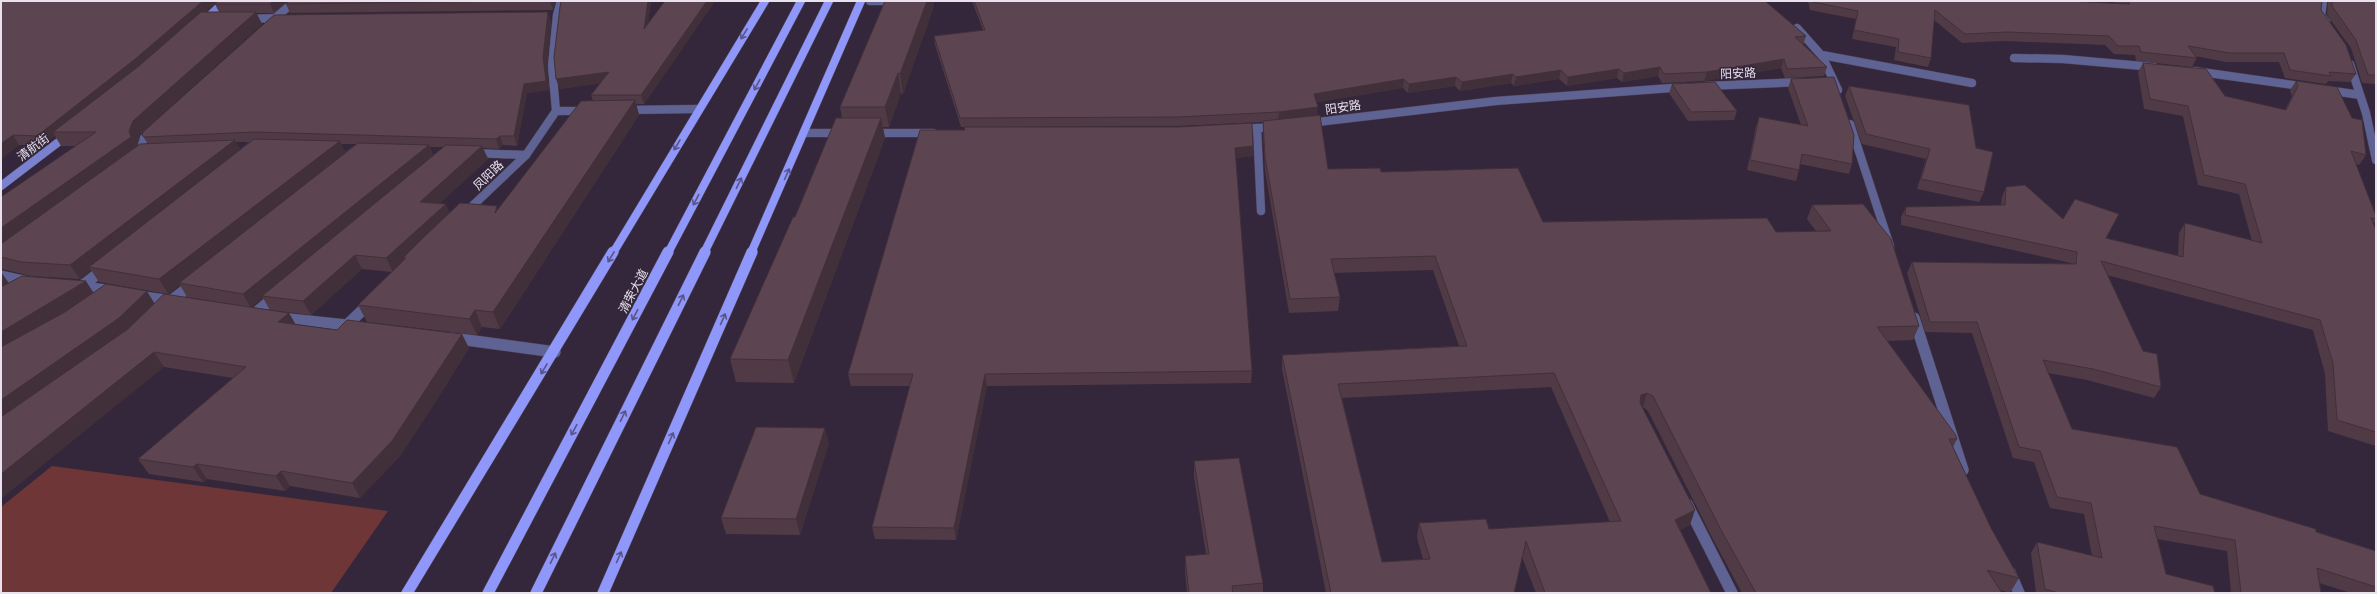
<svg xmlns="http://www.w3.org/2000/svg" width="2377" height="594" font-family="Montserrat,'Noto Sans SC',sans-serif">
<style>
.green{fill:#6e3636}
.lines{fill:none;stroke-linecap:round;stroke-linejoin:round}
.street-far1-casing{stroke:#514558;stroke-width:9}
.street-casing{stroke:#514558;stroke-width:12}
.secondary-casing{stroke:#514558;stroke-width:9}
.primary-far1-casing{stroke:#514558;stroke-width:9}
.primary-casing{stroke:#514558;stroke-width:12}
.street-far1{stroke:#5f6394;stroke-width:8}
.street{stroke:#5f6394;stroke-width:11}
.secondary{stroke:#7a81ce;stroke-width:8}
.primary-far1{stroke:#9097fb;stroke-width:8}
.primary{stroke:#9097fb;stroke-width:11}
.wall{fill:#503a46;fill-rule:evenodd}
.shaded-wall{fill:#413039}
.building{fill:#5d4451;stroke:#413039;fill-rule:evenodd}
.oneway{stroke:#595488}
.labels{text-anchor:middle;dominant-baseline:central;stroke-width:3.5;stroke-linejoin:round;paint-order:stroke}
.street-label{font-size:12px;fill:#e9e1ee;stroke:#34273b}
</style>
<rect width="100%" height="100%" fill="#34273b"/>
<path class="green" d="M 52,466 L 388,511 L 331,593 L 1,593 L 1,507 Z"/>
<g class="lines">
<g class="street-far1-casing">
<path id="street-far1" d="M 870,1 L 898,1
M 2323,1 L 2321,16 L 2326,22
M 245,19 L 277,18
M 269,23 L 295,1
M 1797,28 L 1822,56 L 1838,90
M 1822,55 L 1972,83
M 2014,58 L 2063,59 L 2154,67
M 2350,64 L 2366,113 L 2376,160
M 2194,71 L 2307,87
M 1705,86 L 1803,82
M 2327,90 L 2360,95
M 624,110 L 698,109
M 556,111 L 586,111
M 1309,123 L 1496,101 L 1685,87
M 1850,124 L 1890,246
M 1257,128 L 1261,211
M 1239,129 L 1277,127
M 805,133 L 843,133
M 871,133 L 933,133
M 472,153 L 526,155
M 142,155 L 146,152 L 142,145 L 144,138 L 154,129
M 465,213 L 526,155 L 556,111 L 552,66 L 557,15 L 561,1"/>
</g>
<g class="street-casing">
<path id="street" d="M 1,276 L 28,282
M 76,286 L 112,291
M 82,286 L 105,268
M 137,296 L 171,301
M 167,304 L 194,283
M 253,315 L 276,296
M 280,318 L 355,326
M 1914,318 L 1963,470
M 347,325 L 371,302
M 452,338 L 555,352
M 1687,504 L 1732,593
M 2010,572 L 2019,593"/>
</g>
<g class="secondary-casing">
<path id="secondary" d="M 204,21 L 225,1
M 1,186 L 69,134"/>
</g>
<g class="primary-far1-casing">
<path id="primary-far1" d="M 613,253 L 765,1
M 668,253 L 801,1
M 704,253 L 829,1
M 751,253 L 861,1"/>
</g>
<g class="primary-casing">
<path id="primary" d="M 407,593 L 613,252
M 488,593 L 668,252
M 536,593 L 705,252
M 603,593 L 752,252"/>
</g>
<use href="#street-far1" class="street-far1"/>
<use href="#street" class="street"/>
<use href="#secondary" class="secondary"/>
<use href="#primary-far1" class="primary-far1"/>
<use href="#primary" class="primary"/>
</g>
<path class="wall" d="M 1,1 L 218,1 L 205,12 L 219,12 L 215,4 L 218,1 L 288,1 L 274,13 L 256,13 L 262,24 L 140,134 L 137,144 L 137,146 L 148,144 L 142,135 L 551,21 L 547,66 L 549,90 L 527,93 L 517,146 L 503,145 L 499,149 L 483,148 L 488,159 L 439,204 L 450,213 L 498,209 L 593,101 L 591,95 L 600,83 L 560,89 L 561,1 L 651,1 L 648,23 L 665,1 L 715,1 L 644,104 L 636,104 L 639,115 L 500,329 L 482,327 L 477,335 L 367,322 L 358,305 L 392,272 L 362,269 L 311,315 L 270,310 L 263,298 L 251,307 L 289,313 L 295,324 L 469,348 L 436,401 L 400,456 L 360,498 L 290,486 L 285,491 L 207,479 L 203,482 L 149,474 L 138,459 L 233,378 L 164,367 L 9,283 L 94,293 L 154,303 L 236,305 L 187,297 L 180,285 L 168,294 L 99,282 L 91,270 L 80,279 L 31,276 L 2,269 L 1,270 L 1,197 L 76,146 L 61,146 L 55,136 L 43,145 L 19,145 L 1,159 ZM 236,142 L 249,142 L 240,149 ZM 341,144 L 356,144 L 345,152 ZM 430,147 L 443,147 L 433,155 Z
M 289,1 L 556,1 L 553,10 L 290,13 L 286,4 Z
M 972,1 L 1765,1 L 1806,36 L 1803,45 L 1827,67 L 1824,76 L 1785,78 L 1781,68 L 1704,81 L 1662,83 L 1658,76 L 1622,82 L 1617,78 L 1567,86 L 1559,79 L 1514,86 L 1511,83 L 1460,91 L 1455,86 L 1408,93 L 1403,88 L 1316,102 L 1317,115 L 1328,169 L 1381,172 L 1543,222 L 1776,232 L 1816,231 L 1807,219 L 1812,205 L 1919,326 L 1913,340 L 1887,341 L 1957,439 L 1953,447 L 1991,528 L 2019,578 L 2010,593 L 2000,590 L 2002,593 L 1742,593 L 1715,543 L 1648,411 L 1643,407 L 1642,407 L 1690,525 L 1680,530 L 1711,593 L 1536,593 L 1522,557 L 1514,593 L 1326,593 L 1282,369 L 1282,355 L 1459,346 L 1433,270 L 1334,273 L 1340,297 L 1338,311 L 1289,313 L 1265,170 L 1263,133 L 1263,122 L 1178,126 L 961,127 L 935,45 L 934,36 L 983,30 ZM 1551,387 L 1610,522 L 1489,529 L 1419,523 L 1417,538 L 1423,559 L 1382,562 L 1342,398 Z
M 1808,1 L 2065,1 L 2116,4 L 2113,1 L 2322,1 L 2321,10 L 2356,74 L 2350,82 L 2328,81 L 2326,84 L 2285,78 L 2279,62 L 2226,62 L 2195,56 L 2197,58 L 2192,67 L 2136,61 L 2135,55 L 2114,54 L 2105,45 L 2004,41 L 1962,43 L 1934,20 L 1931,58 L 1928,67 L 1894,60 L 1896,47 L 1852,39 L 1856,19 L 1810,10 Z
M 2328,1 L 2376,1 L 2376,84 L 2362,83 L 2351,48 L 2327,15 Z
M 934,6 L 903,94 L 901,93 L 889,127 L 883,127 L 885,138 L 794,383 L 736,382 L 730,359 L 795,217 L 842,118 L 840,107 Z
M 2143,63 L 2225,96 L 2285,110 L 2292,96 L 2290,90 L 2296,81 L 2366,155 L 2359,165 L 2356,164 L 2376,216 L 2376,221 L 2374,224 L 2376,230 L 2376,446 L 2328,431 L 2325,374 L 2313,330 L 2107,275 L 2143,351 L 2161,387 L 2154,398 L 2087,380 L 2048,373 L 2072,429 L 2200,494 L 2376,551 L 2376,593 L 2351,593 L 2319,583 L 2321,593 L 2231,593 L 2227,551 L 2157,539 L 2166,574 L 2215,593 L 2036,593 L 2031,553 L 2037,542 L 2092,556 L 2084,514 L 2050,508 L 2034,462 L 2013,458 L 1972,333 L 1925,332 L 1907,273 L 1912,262 L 2071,264 L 2071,263 L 1901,225 L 1901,217 L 1906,207 L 2001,205 L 2002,197 L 2006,187 L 2063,219 L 2106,238 L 2178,256 L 2179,233 L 2185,223 L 2252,241 L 2239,194 L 2198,185 L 2183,116 L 2144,109 L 2138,72 Z
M 1791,79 L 1852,164 L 1849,174 L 1800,164 L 1799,170 L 1796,181 L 1747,170 L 1756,126 L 1759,117 L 1801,125 L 1788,88 Z
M 1672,84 L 1737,111 L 1734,120 L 1688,121 L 1669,93 Z
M 1849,86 L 1976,148 L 1984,192 L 1979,202 L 1917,189 L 1926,159 L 1862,144 L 1845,96 Z
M 964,127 L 1253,146 L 1253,156 L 1235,158 L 1252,371 L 1251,383 L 987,386 L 956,540 L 875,539 L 872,527 L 910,386 L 851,386 L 848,374 L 964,130 Z
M 829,443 L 800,535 L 726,534 L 721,518 Z
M 1194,461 L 1263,583 L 1263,593 L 1187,593 L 1185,572 L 1185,556 L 1206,554 L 1194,477 Z"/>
<path class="shaded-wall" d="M 203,1 L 218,1 L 139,70 L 53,132 L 55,136 L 43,145 L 37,136 Z
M 273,1 L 288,1 L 274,13 L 270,4 Z
M 550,1 L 556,1 L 553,10 Z
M 648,1 L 651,1 L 646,38 L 644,29 Z
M 707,1 L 715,1 L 644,104 L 641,95 Z
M 927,1 L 934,1 L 934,6 L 903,94 L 900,74 Z
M 256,12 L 262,24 L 140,134 L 137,144 L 139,150 L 1,249 L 1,228 L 129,131 L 133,121 Z
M 548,12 L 551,21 L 547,66 L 549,90 L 527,93 L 517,146 L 514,136 L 524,84 L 543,57 Z
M 1784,59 L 1781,68 L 1704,81 L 1707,72 Z
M 1660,67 L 1658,76 L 1622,82 L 1624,73 Z
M 1619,69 L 1617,78 L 1567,86 L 1568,77 Z
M 1561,70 L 1559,79 L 1514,86 L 1516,77 Z
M 609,72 L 612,82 L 560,89 L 556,79 Z
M 898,73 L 901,93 L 889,127 L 885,107 Z
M 1513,74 L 1511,83 L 1460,91 L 1462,82 Z
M 1456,77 L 1455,86 L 1408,93 L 1409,84 Z
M 1404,79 L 1403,88 L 1313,103 L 1314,94 Z
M 635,100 L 639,115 L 500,329 L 493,312 Z
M 1318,107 L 1317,116 L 1278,122 L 1279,112 Z
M 881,118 L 885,138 L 794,383 L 788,360 Z
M 13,135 L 19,145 L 1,159 L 1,144 Z
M 500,136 L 503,145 L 499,149 L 496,139 Z
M 235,140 L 242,153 L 89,267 L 91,270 L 80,279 L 70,265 Z
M 340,141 L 347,155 L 179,283 L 180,285 L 168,294 L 159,279 Z
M 429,145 L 434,158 L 262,296 L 263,298 L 251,308 L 243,294 Z
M 482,146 L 488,159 L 426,216 L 420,202 Z
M 1253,146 L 1253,156 L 1234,159 L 1235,148 Z
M 446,204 L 452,218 L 403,258 L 405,261 L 393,272 L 386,258 Z
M 355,255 L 362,269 L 311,315 L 303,301 Z
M 1,272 L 11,286 L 1,293 Z
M 86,281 L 95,295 L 1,353 L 1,332 Z
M 147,291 L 156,306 L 128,333 L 1,422 L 1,400 Z
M 475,310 L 482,327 L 477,335 L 469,319 Z
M 289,313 L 297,327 L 278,322 Z
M 462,334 L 469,348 L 436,401 L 400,456 L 360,498 L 352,483 Z
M 154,352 L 164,367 L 1,499 L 1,474 Z
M 985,374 L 987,386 L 956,540 L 954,528 Z
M 1647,393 L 1643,407 L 1636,410 L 1641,395 Z
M 825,428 L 829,443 L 800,535 L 796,519 Z
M 197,464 L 207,479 L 203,482 L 193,467 Z
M 281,471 L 290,486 L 285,491 L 276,476 Z
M 1695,510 L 1690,525 L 1670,535 L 1675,520 Z"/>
<path class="building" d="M 1,1 L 203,1 L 134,60 L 37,136 L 13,135 L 1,144 Z
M 218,1 L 273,1 L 270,4 L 215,4 Z
M 289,1 L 510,1 L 286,4 Z
M 561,1 L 648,1 L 644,29 L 665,1 L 707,1 L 641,95 L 591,95 L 609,72 L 556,79 L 554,57 L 560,7 Z
M 885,1 L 927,1 L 900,74 L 898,73 L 885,107 L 840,107 Z
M 974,1 L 1765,1 L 1806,36 L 1795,37 L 1827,67 L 1787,69 L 1784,59 L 1707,72 L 1664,74 L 1660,67 L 1624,73 L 1619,69 L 1568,77 L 1561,70 L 1516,77 L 1513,74 L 1462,82 L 1456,77 L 1409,84 L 1404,79 L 1314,94 L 1318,107 L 1279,112 L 1178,117 L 960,118 L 934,36 L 985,30 Z
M 1812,1 L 2065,1 L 2130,4 L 2126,1 L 2322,1 L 2321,10 L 2346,45 L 2356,74 L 2329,72 L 2331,76 L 2290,70 L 2284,53 L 2230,53 L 2188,46 L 2197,58 L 2141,52 L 2139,46 L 2118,46 L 2109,36 L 2007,32 L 1965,34 L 1935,10 L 1931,58 L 1898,52 L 1899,39 L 1854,30 L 1858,11 L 1813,2 Z
M 2332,1 L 2376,1 L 2376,75 L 2368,75 L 2356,40 L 2332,6 Z
M 201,12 L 256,12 L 133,121 L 129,131 L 131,137 L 1,228 L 1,197 L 96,132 L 53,132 L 139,66 Z
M 548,12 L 543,57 L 546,81 L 524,84 L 514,136 L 500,136 L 496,139 L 254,132 L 144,137 L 142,135 L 143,132 L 274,15 Z
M 2143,63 L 2206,69 L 2225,96 L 2286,110 L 2298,86 L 2296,81 L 2337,87 L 2352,118 L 2362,120 L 2366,155 L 2351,151 L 2376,216 L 2376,219 L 2371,218 L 2376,230 L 2376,432 L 2337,420 L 2333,363 L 2320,320 L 2101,261 L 2143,351 L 2157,354 L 2161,387 L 2093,369 L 2043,360 L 2072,429 L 2177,447 L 2200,494 L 2316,529 L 2316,532 L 2376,551 L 2376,587 L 2317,568 L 2321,593 L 2241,593 L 2235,540 L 2154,526 L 2166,574 L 2213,586 L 2215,593 L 2059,593 L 2045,589 L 2037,542 L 2102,558 L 2091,503 L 2057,497 L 2040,451 L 2019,447 L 1977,322 L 1930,322 L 1912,262 L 2076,264 L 2077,252 L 1905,215 L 1906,207 L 2005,205 L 2006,187 L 2025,185 L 2063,219 L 2075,199 L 2119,214 L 2106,238 L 2183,257 L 2185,223 L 2262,243 L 2245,184 L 2204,175 L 2188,106 L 2150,99 Z
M 1834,77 L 1854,135 L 1852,164 L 1802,154 L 1799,170 L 1750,160 L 1759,117 L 1808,126 L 1791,79 Z
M 1715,82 L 1737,111 L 1691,112 L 1672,84 Z
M 1849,86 L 1969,105 L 1976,148 L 1993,152 L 1984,192 L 1921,179 L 1930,149 L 1866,134 Z
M 635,100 L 493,312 L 475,310 L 469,319 L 358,305 L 406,258 L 403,258 L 424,237 L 460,203 L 497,206 L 495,213 L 581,101 Z
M 1320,115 L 1328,169 L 1380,168 L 1381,172 L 1518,168 L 1543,222 L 1767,218 L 1776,232 L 1831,231 L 1812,205 L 1863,204 L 1891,239 L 1919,326 L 1877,327 L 1955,434 L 1957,439 L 1949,439 L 1991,528 L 2019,578 L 1987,570 L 2002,593 L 1756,593 L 1720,528 L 1653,396 L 1647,393 L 1641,395 L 1640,403 L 1695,510 L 1675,520 L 1711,593 L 1545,593 L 1526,541 L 1514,593 L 1331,593 L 1282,355 L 1467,346 L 1435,256 L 1331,259 L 1340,297 L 1290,299 L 1265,157 L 1263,121 ZM 1554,373 L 1621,521 L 1489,529 L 1486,519 L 1419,523 L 1430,559 L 1382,562 L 1338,384 Z
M 836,118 L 881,118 L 788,360 L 730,359 L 793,217 L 795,217 Z
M 1252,123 L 1253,146 L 1235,148 L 1252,371 L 985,374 L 954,528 L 872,527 L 913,374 L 848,374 L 920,130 L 965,130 L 964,127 L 1178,127 Z
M 254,139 L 340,141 L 159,279 L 89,267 Z
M 235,140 L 70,265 L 21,262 L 1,257 L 1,244 L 140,144 Z
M 358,143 L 429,145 L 243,294 L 179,283 Z
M 446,145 L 482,146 L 420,202 L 446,204 L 386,258 L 355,255 L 303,301 L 262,296 Z
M 22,276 L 86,281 L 1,332 L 1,287 Z
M 106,284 L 147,291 L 119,318 L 1,400 L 1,347 L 65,312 Z
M 164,294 L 289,313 L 278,322 L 337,330 L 347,320 L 462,334 L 428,386 L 392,441 L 352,483 L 281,471 L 276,476 L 197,464 L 193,467 L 138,459 L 246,367 L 154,352 L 1,474 L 1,417 L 128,329 Z
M 756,427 L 825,428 L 796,519 L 721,518 Z
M 1239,458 L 1263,583 L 1232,586 L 1233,593 L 1189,593 L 1185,556 L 1209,554 L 1194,461 Z"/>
<defs><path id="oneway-shaft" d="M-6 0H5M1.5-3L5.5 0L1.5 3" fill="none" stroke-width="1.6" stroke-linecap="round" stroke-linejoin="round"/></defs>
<g class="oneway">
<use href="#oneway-shaft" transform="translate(744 34) rotate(122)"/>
<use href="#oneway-shaft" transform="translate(757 85) rotate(118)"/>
<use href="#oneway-shaft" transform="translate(677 145) rotate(121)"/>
<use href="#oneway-shaft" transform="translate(787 174) rotate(-66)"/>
<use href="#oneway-shaft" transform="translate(739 183) rotate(-64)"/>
<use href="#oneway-shaft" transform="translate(696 200) rotate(118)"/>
<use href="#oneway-shaft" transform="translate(611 257) rotate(121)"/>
<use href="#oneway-shaft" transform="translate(681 300) rotate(-64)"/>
<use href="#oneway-shaft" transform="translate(635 315) rotate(118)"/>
<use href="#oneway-shaft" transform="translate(723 319) rotate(-66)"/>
<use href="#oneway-shaft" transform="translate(544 369) rotate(121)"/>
<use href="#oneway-shaft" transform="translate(623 416) rotate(-64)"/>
<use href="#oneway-shaft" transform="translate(574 430) rotate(118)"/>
<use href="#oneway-shaft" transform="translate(671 438) rotate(-66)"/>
<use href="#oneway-shaft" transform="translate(619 557) rotate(-66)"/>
<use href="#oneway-shaft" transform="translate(553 558) rotate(-64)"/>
</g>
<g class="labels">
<g class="street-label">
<text transform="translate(1738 73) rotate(-2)">阳安路</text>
<text transform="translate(1343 107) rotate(-8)">阳安路</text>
<text transform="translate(33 147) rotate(-37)">清航街</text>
<text transform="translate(488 175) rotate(-44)">凤阳路</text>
<text transform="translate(633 291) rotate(-62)">清荣大道</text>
</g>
</g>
<rect width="2377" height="594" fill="none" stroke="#e9e1ee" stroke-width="4"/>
</svg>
